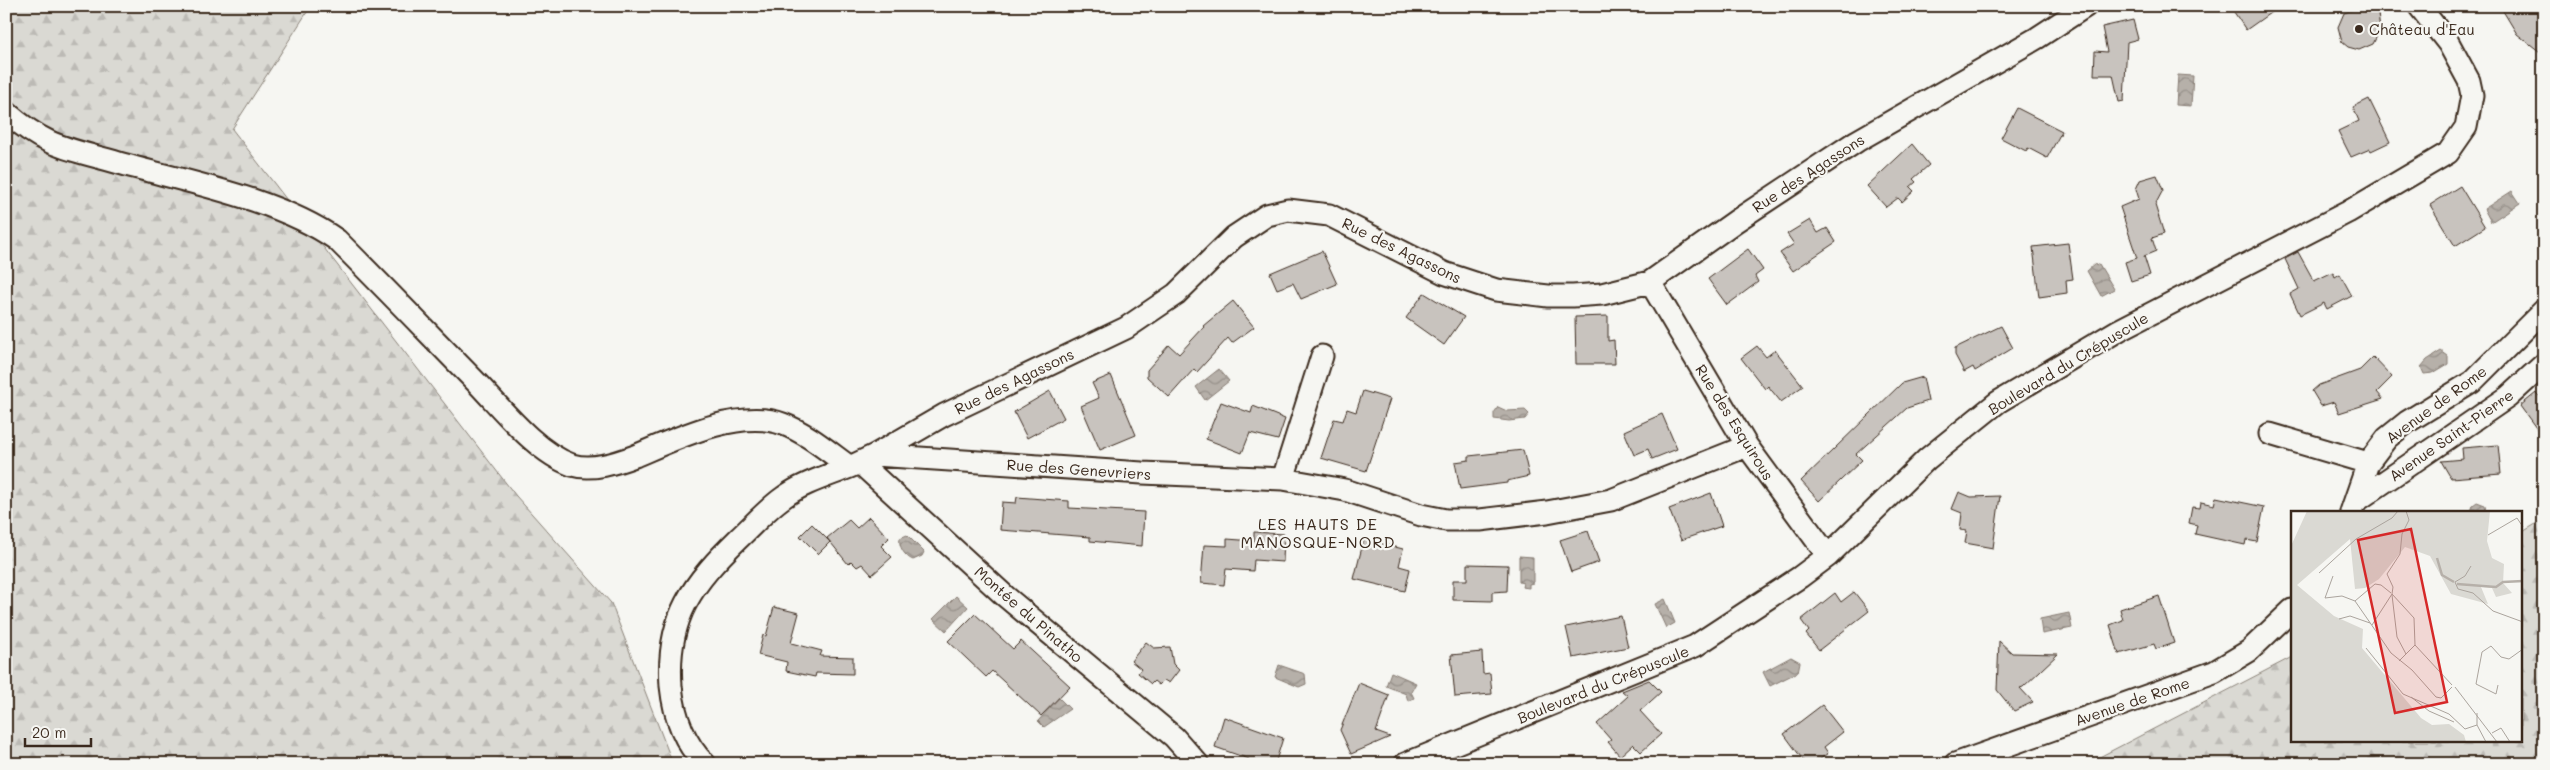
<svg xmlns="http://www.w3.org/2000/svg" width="2550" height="770" font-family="Mali,sans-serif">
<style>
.forest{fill:url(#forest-firs);stroke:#8a8278}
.water{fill:url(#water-waves);stroke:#857a71}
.building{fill:#c8c3be;stroke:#3b2a1e}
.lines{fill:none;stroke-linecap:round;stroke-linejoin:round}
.street-casing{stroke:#3b2a1e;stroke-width:25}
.street{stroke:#f6f6f2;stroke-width:21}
.poi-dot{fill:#3b2a1e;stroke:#f6f6f2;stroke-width:2}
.labels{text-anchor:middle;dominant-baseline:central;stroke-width:4.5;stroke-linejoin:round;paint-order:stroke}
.poi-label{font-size:15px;fill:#3b2a1e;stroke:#f6f6f2;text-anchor:start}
.street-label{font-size:15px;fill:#3b2a1e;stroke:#f6f6f2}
.neighbourhood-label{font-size:16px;letter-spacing:1px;fill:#3b2a1e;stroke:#f6f6f2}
.inset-river{fill:none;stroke:#b6b0a9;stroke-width:2.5}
.inset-road{fill:none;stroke:#aba49d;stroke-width:1}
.view{fill:#d62828;fill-opacity:0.15;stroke:#d62828;stroke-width:2.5}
.inset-edge{fill:none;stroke:#3b2a1e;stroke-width:2.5}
</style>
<defs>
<pattern id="forest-firs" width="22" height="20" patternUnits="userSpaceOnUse" patternTransform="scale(1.25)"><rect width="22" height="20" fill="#dad9d3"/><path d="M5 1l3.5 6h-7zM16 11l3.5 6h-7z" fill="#bcbab5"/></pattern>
<pattern id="water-waves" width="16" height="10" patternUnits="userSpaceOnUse" patternTransform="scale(1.25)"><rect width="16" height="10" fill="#b6b0a9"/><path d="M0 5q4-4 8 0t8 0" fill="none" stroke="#958f89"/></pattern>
</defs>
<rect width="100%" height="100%" fill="#f6f6f2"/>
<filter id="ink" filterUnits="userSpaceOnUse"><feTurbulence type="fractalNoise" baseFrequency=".02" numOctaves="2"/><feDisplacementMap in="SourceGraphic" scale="10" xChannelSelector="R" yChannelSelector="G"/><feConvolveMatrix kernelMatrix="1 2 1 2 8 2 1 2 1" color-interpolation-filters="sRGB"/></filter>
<g filter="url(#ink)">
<path class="forest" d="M 6,6 L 311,6 L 232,129 L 516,496 L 611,603 L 673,764 L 6,764 Z
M 2544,519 L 2544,764 L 2086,764 L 2292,657 L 2292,741 L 2521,741 L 2521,533 Z"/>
<path class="water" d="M 2178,75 L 2193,76 L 2191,106 L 2176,105 Z
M 2512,191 L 2520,203 L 2491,222 L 2484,209 Z
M 2095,264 L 2096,266 L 2099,264 L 2114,289 L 2101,296 L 2087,271 Z
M 2441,351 L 2448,356 L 2448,364 L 2433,373 L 2424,374 L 2421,367 L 2427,360 Z
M 1219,369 L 1229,381 L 1205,400 L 1196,387 Z
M 1498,407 L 1507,411 L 1525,410 L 1529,414 L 1525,419 L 1509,421 L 1494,419 L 1494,413 Z
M 2477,502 L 2485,505 L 2486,512 L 2471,512 L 2473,505 Z
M 907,535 L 924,552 L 922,556 L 913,560 C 905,557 898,546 900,538 Z
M 1519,556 L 1533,557 L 1533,583 L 1529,584 L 1529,588 L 1522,587 L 1523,583 L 1519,582 Z
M 956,596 L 968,607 L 946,631 L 933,619 Z
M 1665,599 L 1675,623 L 1666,628 L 1655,604 Z
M 2069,613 L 2072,628 L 2042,634 L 2040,619 Z
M 1791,657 L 1800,662 L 1798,672 L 1770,686 L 1763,672 Z
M 1279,665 L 1305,674 L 1306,684 L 1299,687 L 1275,677 Z
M 1391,672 L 1416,683 L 1411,692 L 1414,698 L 1408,701 L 1406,694 L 1386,686 Z
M 1059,698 L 1070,709 L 1044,727 L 1038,721 Z"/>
<path class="building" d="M 2230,6 L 2280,6 L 2246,30 Z
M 2500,6 L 2544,6 L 2544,55 L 2517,34 Z
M 2358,8 L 2378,13 L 2380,30 L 2373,44 L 2359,50 L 2348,47 L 2342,42 L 2338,27 L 2344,13 Z
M 2133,20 L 2138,39 L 2127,42 L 2124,101 L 2119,102 L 2113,75 L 2094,75 L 2095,51 L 2107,52 L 2102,27 Z
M 2369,99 L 2390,142 L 2371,151 L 2370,149 L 2351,157 L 2338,131 L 2359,121 L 2353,107 Z
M 2017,108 L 2062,131 L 2047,158 L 2028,148 L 2026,151 L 2001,138 Z
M 1912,144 L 1929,165 L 1913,179 L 1916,182 L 1910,187 L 1914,191 L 1902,202 L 1898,198 L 1886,207 L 1867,186 Z
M 2157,175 L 2163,190 L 2155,205 L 2164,234 L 2152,238 L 2156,251 L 2144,256 L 2150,275 L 2131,281 L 2125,262 L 2137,258 L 2120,207 L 2139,199 L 2136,189 L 2140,180 Z
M 2460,186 L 2485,227 L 2455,246 L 2430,205 Z
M 1810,220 L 1818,233 L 1827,228 L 1836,242 L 1793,271 L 1780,253 L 1794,244 L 1787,234 Z
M 2068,243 L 2073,279 L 2066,280 L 2067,293 L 2039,297 L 2033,247 Z
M 1748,249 L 1763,270 L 1755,276 L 1758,282 L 1727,305 L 1708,279 Z
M 1322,251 L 1337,284 L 1301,299 L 1293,283 L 1277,289 L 1270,273 Z
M 2298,252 L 2314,281 L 2333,272 L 2335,277 L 2340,274 L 2352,296 L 2327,309 L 2324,303 L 2300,315 L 2290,294 L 2299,289 L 2285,259 Z
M 1424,293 L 1464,317 L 1444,345 L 1406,318 Z
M 1233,301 L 1254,327 L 1232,343 L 1228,338 L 1197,372 L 1194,369 L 1169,397 L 1147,377 L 1147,370 L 1169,345 L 1179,354 L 1204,327 L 1203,326 Z
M 1608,316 L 1608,341 L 1614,340 L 1615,364 L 1576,364 L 1575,317 Z
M 2001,326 L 2013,348 L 1975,371 L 1973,367 L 1964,372 L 1955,355 L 1955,348 Z
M 1757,346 L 1766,357 L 1775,350 L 1803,386 L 1781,402 L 1768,386 L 1765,389 L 1741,358 Z
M 2373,357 L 2392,377 L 2377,392 L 2383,399 L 2339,413 L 2334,402 L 2321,406 L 2312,391 L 2319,385 L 2360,370 Z
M 1111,375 L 1136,435 L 1100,450 L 1081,406 L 1099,398 L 1092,383 Z
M 1923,377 L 1928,401 L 1907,408 L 1856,454 L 1862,460 L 1819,501 L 1801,481 L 1902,383 Z
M 1050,391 L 1064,418 L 1027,438 L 1014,412 Z
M 1363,391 L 1390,399 L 1366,471 L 1321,458 L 1334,419 L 1343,421 L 1347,409 L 1356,412 Z
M 2536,393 L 2544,401 L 2544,439 L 2520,406 Z
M 1221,402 L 1251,413 L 1253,406 L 1285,419 L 1278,440 L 1250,433 L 1242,453 L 1206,439 Z
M 1662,414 L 1677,449 L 1652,459 L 1648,449 L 1634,455 L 1624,431 Z
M 2498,445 L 2501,474 L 2451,478 L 2441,461 L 2463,459 L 2462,448 Z
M 1523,450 L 1529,476 L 1507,481 L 1507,483 L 1460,489 L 1455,462 L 1469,460 L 1469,456 Z
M 1959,492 L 1971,497 L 2000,496 L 1993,548 L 1965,543 L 1967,531 L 1960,530 L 1962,513 L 1952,509 Z
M 1711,493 L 1722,526 L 1681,540 L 1669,509 Z
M 1017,497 L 1069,501 L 1069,508 L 1144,512 L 1142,546 L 1090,541 L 1090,537 L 1000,530 L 1002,502 L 1016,503 Z
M 2216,497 L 2264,507 L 2257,542 L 2246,540 L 2245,545 L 2195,534 L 2197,525 L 2189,523 L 2192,507 L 2200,508 L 2201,502 L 2214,505 Z
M 869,517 L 889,538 L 881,546 L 892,557 L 872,575 L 862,564 L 857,567 L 851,561 L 848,564 L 827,538 L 849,520 L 857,528 Z
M 812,524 L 830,542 L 818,554 L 800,536 Z
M 1588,531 L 1599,562 L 1571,572 L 1560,540 Z
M 1254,532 L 1284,534 L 1283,562 L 1254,560 L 1253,571 L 1226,569 L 1224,585 L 1201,583 L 1204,545 L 1227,546 L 1227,539 L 1254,541 Z
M 1364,539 L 1403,549 L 1399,566 L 1410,569 L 1405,591 L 1354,579 Z
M 1467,564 L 1508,565 L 1507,591 L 1492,592 L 1492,601 L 1453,600 L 1453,580 L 1467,580 Z
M 1854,592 L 1869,611 L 1819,650 L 1806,634 L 1809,631 L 1801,620 L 1835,593 L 1841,602 Z
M 2159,596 L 2174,643 L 2156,649 L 2154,644 L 2119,654 L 2110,625 L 2123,620 L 2120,609 Z
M 774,607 L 799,613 L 791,643 L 822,651 L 820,656 L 853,657 L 853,674 L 816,673 L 815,677 L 786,671 L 787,662 L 758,655 L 763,635 L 766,636 Z
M 975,614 L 1013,649 L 1021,641 L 1070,686 L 1041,716 L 992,671 L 986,677 L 948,641 Z
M 1621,616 L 1628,647 L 1573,658 L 1566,627 Z
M 1999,641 L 2012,653 L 2058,654 L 2023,687 L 2020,688 L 2033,702 L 2014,711 L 1997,690 Z
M 1146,642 L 1154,648 L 1170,647 L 1173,664 L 1179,670 L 1169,683 L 1164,680 L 1159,685 L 1154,681 L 1151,684 L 1138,673 L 1141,669 L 1131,661 Z
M 1482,652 L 1483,674 L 1490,673 L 1492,694 L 1455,697 L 1451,655 Z
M 1649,680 L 1661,692 L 1640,711 L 1661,734 L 1641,752 L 1633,744 L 1620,756 L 1608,742 L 1611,740 L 1597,724 L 1628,696 L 1622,691 Z
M 1359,683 L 1389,695 L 1376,732 L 1390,737 L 1351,754 L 1340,730 Z
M 1822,705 L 1843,732 L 1824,747 L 1828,753 L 1814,764 L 1806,764 L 1784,734 Z
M 1224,717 L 1283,738 L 1275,764 L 1247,764 L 1249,759 L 1215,747 Z"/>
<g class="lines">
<g class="street-casing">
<path id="street" d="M 6,112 C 48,149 68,148 119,163 C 187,182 279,199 337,240 C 385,288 431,336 478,384 C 503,410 537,453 572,465 C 592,471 616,463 635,456 C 675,439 739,408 783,424 C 807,433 829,452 850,467 L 875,455 L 944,415 L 1126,328 L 1176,294 L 1234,237 L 1267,215 L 1288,210 L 1329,215 L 1444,273 L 1496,290 L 1548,296 L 1573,296 L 1602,294 L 1650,282 L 1736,221 L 1857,141 L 2037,38 L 2086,6
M 1650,282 L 1747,446 L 1828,556
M 2270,434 L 2368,463
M 875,455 L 1142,473 L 1283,479 L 1345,490 L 1421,515 L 1446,520 L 1480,520 L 1547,512 L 1611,500 L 1747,446
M 860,463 L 1005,596 L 1174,737 L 1198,764
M 1283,479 L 1322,356
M 2355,502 L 2508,397 L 2544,364
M 2351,512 L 2368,463 L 2387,438 L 2407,422 L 2472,382 L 2544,310
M 705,764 C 684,743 674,715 671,686 C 666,617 693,583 739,538 C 754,524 768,508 784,497 C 803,483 828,476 850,467
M 1405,764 L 1695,646 L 1800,577 L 1828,556 L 1927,459 L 1998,402 L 2119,330 L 2348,212 L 2448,153 L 2466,127 L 2472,95 L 2469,81 L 2449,44 L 2419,6
M 1955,764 L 2214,672 L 2249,651 L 2292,610"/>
</g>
<use href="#street" class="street"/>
</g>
</g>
<circle class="poi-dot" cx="2359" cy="29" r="5"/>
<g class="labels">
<g class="poi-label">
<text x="2369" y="29">Château d'Eau</text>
</g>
<g class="street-label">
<text transform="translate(1808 173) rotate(-33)">Rue des Agassons</text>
<text transform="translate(1402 250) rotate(26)">Rue des Agassons</text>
<text transform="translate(2068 363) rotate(-31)">Boulevard du Crépuscule</text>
<text transform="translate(1014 381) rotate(-26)">Rue des Agassons</text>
<text transform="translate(2436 404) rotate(-36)">Avenue de Rome</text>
<text transform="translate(1735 422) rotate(58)">Rue des Esquirous</text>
<text transform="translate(2451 435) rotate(-35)">Avenue Saint-Pierre</text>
<text transform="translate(1079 469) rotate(4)">Rue des Genevriers</text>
<text transform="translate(1029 614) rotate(41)">Montée du Pinatho</text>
<text transform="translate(1603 684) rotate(-22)">Boulevard du Crépuscule</text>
<text transform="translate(2132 701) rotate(-19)">Avenue de Rome</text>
</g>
<g class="neighbourhood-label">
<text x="1318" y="523">LES HAUTS DE<tspan x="1318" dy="18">MANOSQUE-NORD</tspan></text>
</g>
</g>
<g transform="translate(2291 511)">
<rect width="231" height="231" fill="#f6f6f2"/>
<path d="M 16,0 L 199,0 L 196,30 L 201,47 L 213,53 L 212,72 L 221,82 L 205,86 L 201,77 L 190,76 L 197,93 L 160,83 L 139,45 L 114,36 L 88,68 L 74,77 L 64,78 L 59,28 L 6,74 L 43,105 L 72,118 L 71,137 L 130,207 L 141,214 L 158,213 L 173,224 L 175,231 L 0,231 L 0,35 Z" fill="#dad9d3"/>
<path class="inset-river" d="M 146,47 L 151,64 L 163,71M 166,73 L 205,76 L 212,71 L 232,70"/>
<path class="inset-road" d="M 197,24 L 226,7 L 232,16M 180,55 L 174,65 L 164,71 L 167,78 L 182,82 L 202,100 L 232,111M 28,62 L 65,28 L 101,7 L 107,0M 42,65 L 34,87 L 51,85 L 64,90 L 100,142 L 121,159 L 145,186 L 150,187 L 161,176M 101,83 L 123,107 L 124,134 L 161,174M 101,84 L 106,126 L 115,143M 64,90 L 84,73 L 90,74 L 100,82M 48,108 L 59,105 L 79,112M 81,114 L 101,83 L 102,76 L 96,63 L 109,43 L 111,23 L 118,9 L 115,0M 75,137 L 112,183 L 158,203 L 174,218 L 186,214M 108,150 L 124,134M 207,174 L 205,183 L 185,173 L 191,141 L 200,135 L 210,146 L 218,148 L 232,138M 164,176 L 206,231M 120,186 L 138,200 L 163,211M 186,202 L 186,214 L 195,231M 201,222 L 210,217 L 219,231"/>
<path class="view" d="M 120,18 L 156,191 L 104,202 L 67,29 Z"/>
<rect width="231" height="231" class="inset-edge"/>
</g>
<rect width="2550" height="770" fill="none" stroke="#f6f6f2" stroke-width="25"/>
<rect x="12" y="12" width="2525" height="745" fill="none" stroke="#3b2a1e" stroke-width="2" filter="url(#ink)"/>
<path d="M25 738v8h66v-8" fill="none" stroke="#3b2a1e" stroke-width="2.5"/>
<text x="32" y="738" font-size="15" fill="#3b2a1e" stroke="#f6f6f2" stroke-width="4" paint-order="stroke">20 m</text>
</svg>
